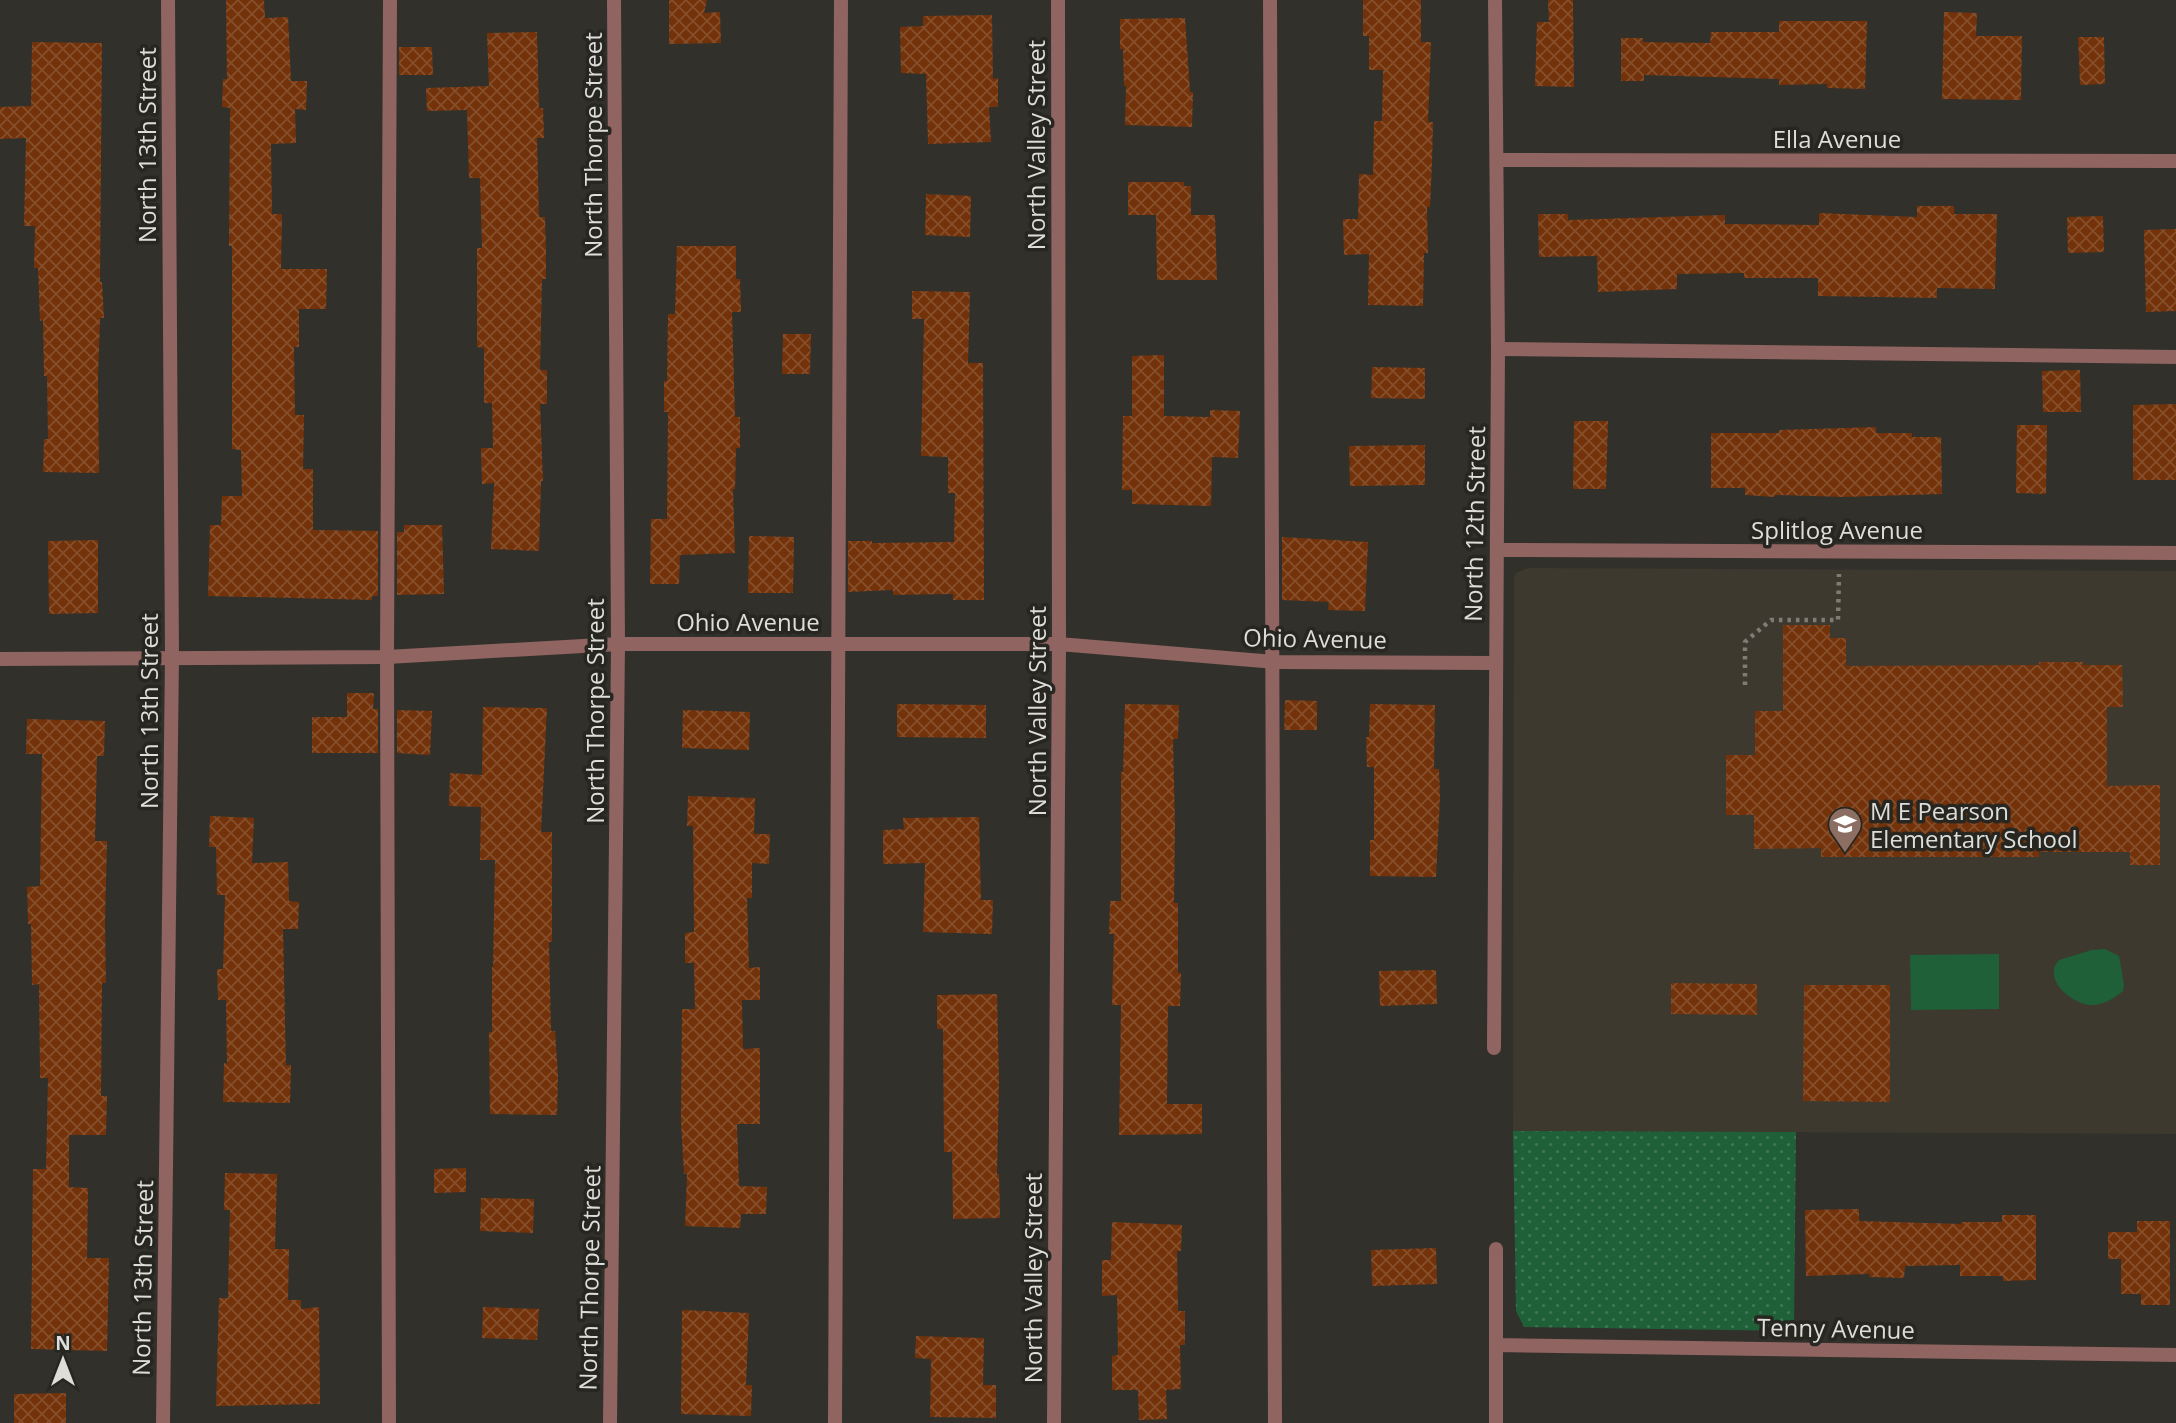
<svg xmlns="http://www.w3.org/2000/svg" width="2176" height="1423" font-family="'Open Sans',sans-serif">
<style>
.built{fill:#3d392e}
.grass{fill:url(#grass-dots)}
.green{fill:#1f6038}
.building{fill:url(#building-cross-hatch)}
.lines{fill:none;stroke-linecap:round;stroke-linejoin:round}
.path{stroke:#7d7c77;stroke-width:4.5;stroke-dasharray:3.5 5;stroke-linecap:butt}
.service{stroke:#906460;stroke-width:14}
.minor{stroke:#906460;stroke-width:14}
.tertiary{stroke:#906460;stroke-width:14}
.labels{text-anchor:middle;dominant-baseline:central;stroke-width:7;stroke-linejoin:round;paint-order:stroke}
.street-label{font-size:24px;fill:#ddddd9;stroke:#272621}
.poi-label{font-size:24px;fill:#ddddd9;stroke:#272621;text-anchor:start}
</style>
<defs>
<pattern id="grass-dots" width="8" height="8" patternUnits="userSpaceOnUse" patternTransform="scale(1.75)"><rect width="8" height="8" fill="#1f6038"/><path d="M2 2h.1M6 6h.1" fill="none" stroke="#3f7654" stroke-width="1.8" stroke-linecap="round"/></pattern>
<pattern id="building-cross-hatch" width="8" height="8" patternUnits="userSpaceOnUse" patternTransform="scale(1.75)"><rect width="8" height="8" fill="#733209"/><path d="M0 0l8 8M0 8l8-8" fill="none" stroke="#864f2c"/></pattern>
</defs>
<rect width="100%" height="100%" fill="#31302b"/>
<path class="built" d="M 1528,568 L 2176,571 L 2176,1134 L 1513,1131 L 1514,578 L 1516,573 Z"/>
<path class="grass" d="M 1513,1131 L 1796,1132 L 1794,1331 L 1524,1327 L 1516,1311 Z"/>
<path class="green" d="M 2105,949 L 2119,956 L 2124,985 L 2123,991 C 2115,998 2103,1005 2092,1005 C 2073,1005 2041,979 2059,960 L 2092,950 Z
M 1999,954 L 1999,1009 L 1911,1010 L 1910,955 Z"/>
<path class="building" d="M 226,0 L 264,0 L 265,18 L 288,17 L 291,81 L 307,81 L 306,110 L 295,109 L 296,143 L 271,144 L 272,214 L 282,214 L 281,269 L 327,269 L 326,309 L 299,309 L 299,347 L 294,347 L 295,415 L 304,415 L 303,469 L 313,469 L 313,530 L 378,531 L 378,596 L 372,596 L 372,600 L 208,596 L 210,525 L 221,525 L 222,496 L 242,496 L 241,450 L 232,449 L 232,246 L 229,246 L 230,108 L 222,107 L 223,79 L 227,79 Z
M 669,0 L 707,0 L 704,13 L 720,12 L 721,43 L 669,44 Z
M 1363,0 L 1421,0 L 1421,42 L 1431,42 L 1428,122 L 1433,122 L 1432,163 L 1430,207 L 1427,207 L 1428,253 L 1424,253 L 1423,306 L 1368,305 L 1369,254 L 1344,255 L 1343,219 L 1358,219 L 1359,174 L 1373,175 L 1374,121 L 1382,121 L 1383,70 L 1369,70 L 1369,36 L 1363,36 Z
M 1548,0 L 1573,0 L 1574,87 L 1535,86 L 1537,22 L 1549,22 Z
M 1944,12 L 1977,13 L 1976,36 L 2022,36 L 2021,100 L 1942,99 Z
M 992,15 L 993,79 L 998,78 L 998,107 L 989,107 L 991,142 L 928,144 L 926,74 L 901,73 L 900,27 L 923,26 L 923,16 Z
M 1185,18 L 1190,92 L 1193,92 L 1192,127 L 1125,125 L 1126,86 L 1124,86 L 1123,49 L 1120,49 L 1120,19 Z
M 1779,21 L 1867,21 L 1865,89 L 1827,88 L 1827,84 L 1779,85 L 1779,79 L 1644,75 L 1644,81 L 1621,81 L 1621,38 L 1643,38 L 1643,42 L 1710,43 L 1711,32 L 1779,32 Z
M 537,32 L 539,108 L 543,108 L 544,138 L 537,138 L 539,217 L 545,217 L 546,249 L 546,279 L 542,279 L 540,370 L 547,370 L 547,404 L 540,404 L 543,481 L 541,481 L 539,551 L 491,549 L 494,483 L 482,484 L 481,448 L 493,448 L 492,403 L 484,403 L 484,348 L 477,347 L 477,248 L 482,248 L 480,178 L 469,178 L 467,110 L 427,111 L 426,88 L 489,86 L 487,33 Z
M 2078,37 L 2104,37 L 2105,84 L 2080,85 Z
M 32,42 L 102,43 L 100,282 L 102,282 L 104,318 L 100,318 L 98,376 L 99,473 L 43,472 L 44,439 L 48,439 L 47,376 L 44,376 L 43,320 L 40,321 L 38,268 L 34,268 L 35,226 L 24,226 L 26,138 L 0,139 L 0,107 L 31,106 Z
M 399,47 L 432,47 L 433,75 L 399,75 Z
M 1128,182 L 1184,182 L 1184,186 L 1191,186 L 1191,215 L 1215,215 L 1217,280 L 1157,280 L 1156,215 L 1128,215 Z
M 926,194 L 971,196 L 970,237 L 925,235 Z
M 1917,206 L 1954,206 L 1954,214 L 1997,214 L 1995,289 L 1937,288 L 1937,298 L 1818,296 L 1818,278 L 1744,278 L 1744,273 L 1677,274 L 1677,289 L 1598,292 L 1597,256 L 1539,257 L 1538,214 L 1568,214 L 1568,220 L 1725,215 L 1725,224 L 1819,225 L 1819,213 L 1917,217 Z
M 2103,216 L 2104,252 L 2068,253 L 2067,217 Z
M 2176,229 L 2176,311 L 2146,312 L 2144,230 Z
M 677,246 L 736,246 L 736,279 L 740,279 L 741,312 L 732,312 L 735,417 L 740,417 L 740,448 L 736,448 L 735,489 L 733,489 L 735,553 L 680,555 L 679,584 L 650,584 L 651,519 L 667,519 L 668,412 L 664,412 L 664,381 L 667,381 L 668,314 L 675,314 Z
M 912,291 L 970,292 L 968,363 L 983,363 L 984,600 L 953,600 L 953,594 L 893,595 L 893,590 L 848,592 L 848,541 L 872,541 L 872,543 L 954,542 L 955,493 L 948,493 L 948,457 L 921,456 L 924,319 L 912,319 Z
M 783,334 L 811,334 L 810,374 L 782,374 Z
M 1164,355 L 1164,416 L 1210,417 L 1210,410 L 1240,411 L 1238,458 L 1212,457 L 1211,506 L 1132,504 L 1132,490 L 1122,490 L 1123,416 L 1132,416 L 1132,356 Z
M 1372,367 L 1425,368 L 1425,399 L 1371,398 Z
M 2080,370 L 2081,412 L 2043,412 L 2042,371 Z
M 2176,404 L 2176,480 L 2133,480 L 2133,405 Z
M 1574,421 L 1608,421 L 1606,489 L 1573,489 Z
M 2017,425 L 2047,425 L 2046,494 L 2016,493 Z
M 1876,427 L 1876,433 L 1912,433 L 1912,437 L 1941,437 L 1942,494 L 1843,497 L 1775,495 L 1774,497 L 1745,495 L 1745,488 L 1711,488 L 1711,433 L 1779,433 L 1779,430 Z
M 1425,445 L 1425,485 L 1350,486 L 1349,446 Z
M 404,525 L 442,525 L 444,594 L 397,595 L 397,532 L 404,532 Z
M 749,536 L 794,537 L 793,593 L 748,593 Z
M 1282,537 L 1368,542 L 1365,611 L 1328,610 L 1329,602 L 1282,600 Z
M 98,540 L 98,613 L 49,614 L 48,541 Z
M 1783,625 L 1830,625 L 1830,638 L 1846,638 L 1846,666 L 2039,665 L 2039,662 L 2083,662 L 2083,665 L 2122,665 L 2123,707 L 2107,707 L 2107,786 L 2160,785 L 2160,865 L 2130,865 L 2130,852 L 2039,852 L 2039,857 L 1821,857 L 1821,848 L 1754,849 L 1754,815 L 1726,815 L 1726,755 L 1755,755 L 1755,711 L 1783,711 Z
M 347,693 L 374,693 L 373,709 L 378,709 L 378,753 L 312,753 L 312,717 L 347,717 Z
M 1285,700 L 1317,701 L 1317,730 L 1284,730 Z
M 897,704 L 986,705 L 986,738 L 897,737 Z
M 1125,704 L 1179,705 L 1178,739 L 1173,739 L 1175,826 L 1174,903 L 1178,903 L 1178,973 L 1181,973 L 1180,1006 L 1168,1006 L 1167,1104 L 1202,1104 L 1202,1134 L 1119,1135 L 1121,1005 L 1112,1005 L 1114,934 L 1109,934 L 1110,901 L 1121,901 L 1121,772 L 1123,772 Z
M 1370,704 L 1435,705 L 1434,769 L 1439,769 L 1440,797 L 1436,877 L 1370,876 L 1370,840 L 1374,840 L 1374,767 L 1367,767 L 1366,737 L 1369,737 Z
M 483,707 L 547,708 L 541,832 L 552,832 L 552,942 L 549,942 L 551,1031 L 555,1031 L 558,1076 L 557,1115 L 490,1114 L 489,1032 L 492,1032 L 492,967 L 493,967 L 495,860 L 480,860 L 481,807 L 449,806 L 450,773 L 482,775 Z
M 397,710 L 432,711 L 430,755 L 397,753 Z
M 683,710 L 750,712 L 749,750 L 682,748 Z
M 27,719 L 105,721 L 104,756 L 97,756 L 95,841 L 107,841 L 105,923 L 106,983 L 102,983 L 101,1096 L 107,1096 L 106,1135 L 69,1135 L 69,1187 L 88,1188 L 87,1258 L 109,1258 L 107,1351 L 31,1349 L 33,1169 L 46,1169 L 48,1078 L 40,1078 L 39,984 L 32,985 L 31,924 L 28,924 L 27,887 L 40,886 L 42,754 L 26,754 Z
M 688,796 L 755,798 L 754,834 L 770,834 L 769,864 L 752,863 L 752,898 L 747,898 L 749,968 L 760,967 L 760,1000 L 742,1000 L 743,1049 L 760,1048 L 760,1124 L 737,1124 L 739,1186 L 767,1187 L 766,1214 L 741,1214 L 740,1228 L 685,1226 L 687,1174 L 684,1174 L 681,1122 L 682,1009 L 695,1009 L 694,963 L 685,963 L 685,933 L 694,932 L 693,826 L 687,826 Z
M 210,816 L 254,818 L 252,863 L 288,862 L 289,901 L 299,902 L 298,929 L 283,929 L 286,1065 L 291,1065 L 290,1103 L 223,1102 L 224,1063 L 227,1064 L 226,1000 L 218,1000 L 217,969 L 223,969 L 225,895 L 217,895 L 216,847 L 209,847 Z
M 979,817 L 981,900 L 993,900 L 992,934 L 923,932 L 925,863 L 883,864 L 883,830 L 904,829 L 903,818 Z
M 1436,970 L 1437,1004 L 1380,1006 L 1379,971 Z
M 1671,983 L 1757,984 L 1757,1015 L 1671,1014 Z
M 1804,985 L 1890,985 L 1890,1102 L 1803,1101 Z
M 997,994 L 999,1080 L 997,1174 L 999,1174 L 1000,1218 L 953,1219 L 952,1152 L 944,1152 L 943,1029 L 937,1029 L 937,995 Z
M 466,1168 L 466,1192 L 434,1193 L 434,1169 Z
M 225,1173 L 277,1174 L 275,1249 L 289,1249 L 288,1300 L 301,1300 L 301,1309 L 319,1307 L 320,1404 L 216,1406 L 219,1298 L 228,1298 L 230,1210 L 224,1210 Z
M 481,1198 L 534,1199 L 533,1233 L 480,1231 Z
M 1859,1209 L 1859,1221 L 1961,1224 L 1961,1222 L 2002,1222 L 2002,1215 L 2036,1215 L 2036,1280 L 2003,1281 L 2003,1276 L 1960,1276 L 1960,1265 L 1905,1266 L 1904,1278 L 1869,1277 L 1870,1274 L 1806,1276 L 1805,1210 Z
M 2137,1221 L 2170,1221 L 2170,1305 L 2141,1305 L 2141,1294 L 2121,1294 L 2121,1259 L 2108,1259 L 2108,1232 L 2137,1232 Z
M 1112,1222 L 1182,1225 L 1181,1251 L 1177,1251 L 1178,1311 L 1185,1311 L 1185,1345 L 1180,1345 L 1181,1389 L 1166,1390 L 1167,1419 L 1139,1420 L 1138,1390 L 1112,1390 L 1112,1356 L 1118,1355 L 1117,1295 L 1102,1296 L 1102,1260 L 1111,1260 Z
M 1436,1248 L 1437,1284 L 1372,1286 L 1371,1250 Z
M 483,1307 L 539,1309 L 537,1340 L 482,1338 Z
M 682,1310 L 749,1313 L 746,1385 L 752,1385 L 751,1416 L 681,1414 Z
M 916,1336 L 984,1338 L 983,1385 L 996,1385 L 996,1418 L 930,1417 L 931,1359 L 915,1358 Z
M 66,1393 L 66,1423 L 14,1423 L 14,1394 Z"/>
<g class="lines">
<path class="path" d="M 1745,685 L 1745,642 L 1771,620 L 1838,620 L 1839,574"/>
<path class="service" d="M 1270,0 L 1275,1423
M 1498,349 L 2176,357
M 389,1423 L 387,657 L 390,0
M 835,1423 L 841,0"/>
<path class="minor" d="M 1498,160 L 2176,161
M 1498,550 L 2176,553
M 0,659 L 387,657 L 618,644 L 1059,644 L 1274,662 L 1495,663
M 1494,1048 L 1498,349 L 1495,0
M 1496,1345 L 2176,1355
M 610,1423 L 618,644 L 614,0
M 1054,1423 L 1059,644 L 1058,0
M 1496,1423 L 1496,1249"/>
<path class="tertiary" d="M 163,1423 L 172,657 L 168,0"/>
</g>
<defs>
<g id="school-pin" transform="scale(1.75)"><path d="M0 17L-7.5 6A9.5 9.5 0 1 1 7.5 6Z" fill="#8d6e63" stroke="#272621"/><path d="M0-5L7-2L0 1L-7-2ZM-4 1L0 2.5L4 1V4Q0 6-4 4Z" fill="#fff"/></g>
</defs>
<g fill-rule="evenodd">
<use href="#school-pin" x="1845" y="824"/>
</g>
<g class="labels">
<g class="street-label">
<text x="1837" y="138">Ella Avenue</text>
<text transform="translate(146 145) rotate(-90)">North 13th Street</text>
<text transform="translate(592 145) rotate(-90)">North Thorpe Street</text>
<text transform="translate(1035 145) rotate(-90)">North Valley Street</text>
<text transform="translate(1474 524) rotate(-89)">North 12th Street</text>
<text x="1837" y="529">Splitlog Avenue</text>
<text x="748" y="621">Ohio Avenue</text>
<text transform="translate(1315 638) rotate(1)">Ohio Avenue</text>
<text transform="translate(148 711) rotate(-90)">North 13th Street</text>
<text transform="translate(594 711) rotate(-90)">North Thorpe Street</text>
<text transform="translate(1036 711) rotate(-90)">North Valley Street</text>
<text transform="translate(142 1278) rotate(-89)">North 13th Street</text>
<text transform="translate(589 1278) rotate(-89)">North Thorpe Street</text>
<text transform="translate(1032 1278) rotate(-90)">North Valley Street</text>
<text transform="translate(1836 1328) rotate(1)">Tenny Avenue</text>
</g>
<g class="poi-label">
<text x="1870" y="810">M E Pearson<tspan x="1870" dy="28">Elementary School</tspan></text>
</g>
</g>
<g transform="translate(63 1360)" stroke="#272621" stroke-width="5" paint-order="stroke">
<path d="M0-5L12 26L0 18L-12 26Z" fill="#ddddd9"/>
<text y="-10" font-size="19" font-weight="bold" text-anchor="middle" fill="#ddddd9">N</text>
</g>
</svg>
